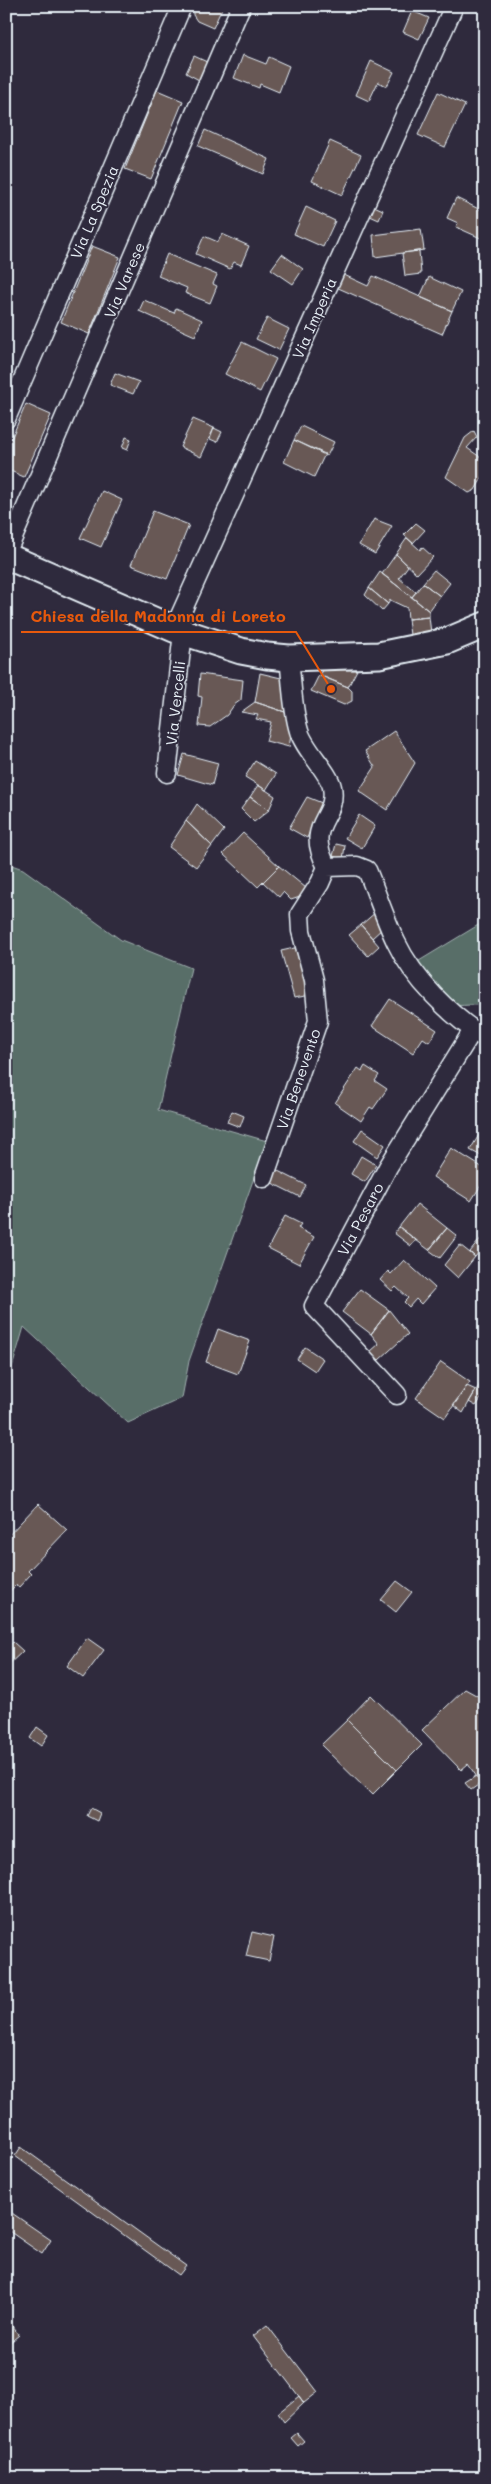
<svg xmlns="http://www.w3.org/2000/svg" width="491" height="2484" font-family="Mali,sans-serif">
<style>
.green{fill:#596e67;stroke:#a0b0b0}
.building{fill:#675855;stroke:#e8f1f8}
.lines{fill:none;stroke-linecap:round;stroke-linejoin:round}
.minor-casing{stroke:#e8f1f8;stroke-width:21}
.secondary-casing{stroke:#e8f1f8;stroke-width:29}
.minor{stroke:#2f2a3d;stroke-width:18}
.secondary{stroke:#2f2a3d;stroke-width:25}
.labels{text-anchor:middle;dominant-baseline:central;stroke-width:4;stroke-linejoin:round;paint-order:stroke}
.street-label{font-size:15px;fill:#e8f1f8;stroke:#2f2a3d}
.leader{fill:none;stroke:#e8590c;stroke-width:2}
.callout-dot{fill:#e8590c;stroke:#2f2a3d;stroke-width:2}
.callout-label{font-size:16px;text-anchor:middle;font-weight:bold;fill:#e8590c;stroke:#2f2a3d;stroke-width:4;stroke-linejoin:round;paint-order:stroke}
</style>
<rect width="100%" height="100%" fill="#2f2a3d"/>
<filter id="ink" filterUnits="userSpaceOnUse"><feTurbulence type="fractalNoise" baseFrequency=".02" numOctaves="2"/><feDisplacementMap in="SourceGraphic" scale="10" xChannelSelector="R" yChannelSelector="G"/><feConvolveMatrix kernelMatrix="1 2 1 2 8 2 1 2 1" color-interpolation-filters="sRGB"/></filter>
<g filter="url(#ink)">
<path class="green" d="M 6,863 L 23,869 L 121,940 L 191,968 L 158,1110 L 267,1141 L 189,1361 L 182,1398 L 128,1423 L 24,1327 L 11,1371 L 6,1372 Z
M 485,921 L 485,1007 C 474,1002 462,1008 450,1004 L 414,964 Z"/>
<path class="building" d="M 223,6 L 213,28 L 197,21 L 193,15 L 193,6 Z
M 412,11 L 429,18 L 419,39 L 403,32 Z
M 243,55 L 266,64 L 269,57 L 289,66 L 279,92 L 260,84 L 259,88 L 234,78 Z
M 194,56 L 207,62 L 199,80 L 186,73 Z
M 371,61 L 394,72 L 387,86 L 378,82 L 369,101 L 356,95 Z
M 157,90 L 183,101 L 151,179 L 125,169 Z
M 438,92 L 465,105 L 445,147 L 418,135 Z
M 205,130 L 269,159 L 263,174 L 198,146 Z
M 330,141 L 361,155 L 342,195 L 312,181 Z
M 456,198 L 485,212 L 485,240 L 456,227 L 458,223 L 447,218 Z
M 374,206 L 383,210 L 379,220 L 370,216 Z
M 306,207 L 335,221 L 323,247 L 294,234 Z
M 421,229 L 424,250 L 375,257 L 373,235 Z
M 222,234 L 249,246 L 241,265 L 234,262 L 230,269 L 196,254 L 204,236 L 218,242 Z
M 92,246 L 120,257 L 89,334 L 61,322 Z
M 419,251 L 421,274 L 405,276 L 402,253 Z
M 167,254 L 217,275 L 213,284 L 217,286 L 210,303 L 185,293 L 187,288 L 158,276 Z
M 282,254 L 303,269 L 293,284 L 271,269 Z
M 342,274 L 368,286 L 373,276 L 452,311 L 442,334 L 336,287 Z
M 429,277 L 461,292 L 452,311 L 420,297 Z
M 144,300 L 174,313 L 176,308 L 202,320 L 195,336 L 139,311 Z
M 267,318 L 289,329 L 279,350 L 256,339 Z
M 242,342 L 276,359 L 260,392 L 225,374 Z
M 115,373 L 139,382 L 133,394 L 110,385 Z
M 26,404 L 51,415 L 24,477 L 6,469 L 6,451 Z
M 193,419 L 214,428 L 201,457 L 180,447 Z
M 301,426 L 334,442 L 327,456 L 294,440 Z
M 214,428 L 222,432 L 217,442 L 210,439 Z
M 474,431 L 477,437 L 467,448 L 483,459 L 485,473 L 475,490 L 469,493 L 446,477 L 465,438 Z
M 126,437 L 131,439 L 127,450 L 122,448 Z
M 294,440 L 325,454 L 314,477 L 284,462 Z
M 102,491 L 122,500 L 101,547 L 80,538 Z
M 153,511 L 189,525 L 167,579 L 131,565 Z
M 374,519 L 392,526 L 375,554 L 359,545 Z
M 416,523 L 425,530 L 413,543 L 404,535 Z
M 407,538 L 420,550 L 422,547 L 433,557 L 417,574 L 396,554 Z
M 396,554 L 408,566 L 399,578 L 416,592 L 412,597 L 382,574 Z
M 434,570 L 450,583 L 440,596 L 423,583 Z
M 380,572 L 429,611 L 429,617 L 408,619 L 407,608 L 390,600 L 388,604 L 369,588 Z
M 423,583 L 440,596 L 429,611 L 412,597 Z
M 369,588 L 388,604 L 382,611 L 365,595 Z
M 429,617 L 431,633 L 410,635 L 408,619 Z
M 323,669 L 357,670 L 348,687 L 319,675 Z
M 260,673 L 281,678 L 288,713 L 255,702 Z
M 200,674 L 243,680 L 241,700 L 234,705 L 227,715 L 210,727 L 199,726 L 202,697 L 198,696 Z
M 319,675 L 348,687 L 352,691 L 352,701 L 344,705 L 311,691 Z
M 255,702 L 288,713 L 292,729 L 289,747 L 266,741 L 271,722 L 256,719 L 258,715 L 241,712 Z
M 394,731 L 415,763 L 387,810 L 359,791 L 375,767 L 365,751 Z
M 184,754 L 218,763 L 212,785 L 178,775 Z
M 255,761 L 276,774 L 266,790 L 245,777 Z
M 258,785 L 275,796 L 269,810 L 250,797 Z
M 250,797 L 269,810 L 254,822 L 241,809 Z
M 307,797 L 322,803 L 307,838 L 289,828 Z
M 197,804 L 224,830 L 212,846 L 186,821 Z
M 359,815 L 375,826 L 362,848 L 345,838 Z
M 186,821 L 212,846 L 196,867 L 169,847 Z
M 243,833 L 279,866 L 258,887 L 223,854 Z
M 336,844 L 345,846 L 343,859 L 333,856 Z
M 279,866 L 306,888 L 303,896 L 291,900 L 283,892 L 279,897 L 263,882 Z
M 377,911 L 383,928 L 372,938 L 361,925 Z
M 361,925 L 379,946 L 368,956 L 349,935 Z
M 299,947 L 311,995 L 294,998 L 281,951 Z
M 390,999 L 437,1030 L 429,1042 L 423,1038 L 413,1053 L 372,1026 Z
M 365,1066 L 379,1075 L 375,1081 L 387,1089 L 373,1109 L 370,1107 L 361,1121 L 335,1103 L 358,1068 L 362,1071 Z
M 232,1111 L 244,1116 L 240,1127 L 227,1122 Z
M 362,1129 L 385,1145 L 377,1157 L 354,1141 Z
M 479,1135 L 485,1138 L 485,1158 L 470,1150 Z
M 451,1148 L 485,1169 L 485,1179 L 471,1201 L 433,1177 Z
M 361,1156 L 376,1165 L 365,1182 L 351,1174 Z
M 276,1170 L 306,1185 L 300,1197 L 270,1182 Z
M 417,1204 L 447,1228 L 429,1250 L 399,1227 Z
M 285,1216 L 301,1224 L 298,1228 L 314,1237 L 299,1264 L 268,1248 Z
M 399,1227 L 416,1240 L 411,1246 L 394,1233 Z
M 447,1228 L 457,1236 L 440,1258 L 429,1250 Z
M 482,1237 L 485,1239 L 485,1245 L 475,1257 L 470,1252 Z
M 460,1245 L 475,1257 L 458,1278 L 444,1265 Z
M 404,1260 L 435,1288 L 421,1304 L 416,1299 L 409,1307 L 404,1302 L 408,1298 L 396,1287 L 392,1291 L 380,1280 L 388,1271 L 391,1274 Z
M 360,1289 L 389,1310 L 371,1334 L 342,1312 Z
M 389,1310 L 408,1334 L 379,1360 L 371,1351 L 379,1344 L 371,1334 Z
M 218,1329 L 250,1341 L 238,1374 L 206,1362 Z
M 305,1347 L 323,1359 L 315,1371 L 297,1359 Z
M 441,1362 L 470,1382 L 445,1418 L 416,1398 Z
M 485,1376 L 485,1393 L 476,1406 L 469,1402 Z
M 467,1386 L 476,1390 L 463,1413 L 453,1405 Z
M 38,1504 L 67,1530 L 28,1571 L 31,1574 L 19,1587 L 16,1585 L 6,1595 L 6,1538 Z
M 397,1581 L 412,1592 L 396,1612 L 381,1600 Z
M 87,1638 L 104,1650 L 83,1678 L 67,1666 Z
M 13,1642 L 23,1651 L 6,1667 L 6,1649 Z
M 465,1689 L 485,1700 L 485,1777 L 481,1783 L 468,1764 L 461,1770 L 422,1730 Z
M 371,1695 L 422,1745 L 397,1770 L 347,1720 Z
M 347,1720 L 397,1770 L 372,1795 L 321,1745 Z
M 37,1727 L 48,1735 L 41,1746 L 30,1738 Z
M 476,1776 L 481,1783 L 471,1790 L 465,1783 Z
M 91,1808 L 100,1813 L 97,1821 L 87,1816 Z
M 252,1932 L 274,1937 L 269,1961 L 246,1956 Z
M 21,2147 L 186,2266 L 179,2275 L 15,2156 Z
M 6,2209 L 51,2240 L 42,2254 L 6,2229 Z
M 7,2320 L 19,2335 L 7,2345 L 6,2343 Z
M 267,2325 L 318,2392 L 304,2403 L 253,2336 Z
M 299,2396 L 304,2403 L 284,2422 L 278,2413 Z
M 297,2433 L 304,2441 L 298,2446 L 291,2438 Z"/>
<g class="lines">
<g class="minor-casing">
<path id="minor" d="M 6,419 L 182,6
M 6,554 L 241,6
M 174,629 L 454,6
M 289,658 C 292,682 292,708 299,731 C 304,749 329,772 332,787 C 338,820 303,822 327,867 L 357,866 L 367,870 C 377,894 385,919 396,942 C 414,980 450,1015 485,1038
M 167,773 L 183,632
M 264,1178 L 318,1021 L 314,980 L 301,931 L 300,914 L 320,883 L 327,867
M 397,1395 L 314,1306 L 388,1167 L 473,1030"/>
</g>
<g class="secondary-casing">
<path id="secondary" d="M 6,556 L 174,629 L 241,651 L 267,656 L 289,658 L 379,655 L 447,641 L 485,625"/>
</g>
<use href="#minor" class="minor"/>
<use href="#secondary" class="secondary"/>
</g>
</g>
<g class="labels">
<g class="street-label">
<text transform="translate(94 212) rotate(-67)">Via La Spezia</text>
<text transform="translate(124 280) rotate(-67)">Via Varese</text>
<text transform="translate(314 318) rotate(-66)">Via Imperia</text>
<text transform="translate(175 703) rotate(-84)">Via Vercelli</text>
<text transform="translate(298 1079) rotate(-71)">Via Benevento</text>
<text transform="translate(360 1219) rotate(-62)">Via Pesaro</text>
</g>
</g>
<path class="leader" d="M331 689L296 632H21"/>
<circle class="callout-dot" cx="331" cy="689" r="5"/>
<g class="callout-label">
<text x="158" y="622">Chiesa della Madonna di Loreto</text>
</g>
<rect width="491" height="2484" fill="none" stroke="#2f2a3d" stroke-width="25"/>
<rect x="12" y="12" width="466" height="2459" fill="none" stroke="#e8f1f8" stroke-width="2" filter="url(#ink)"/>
</svg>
